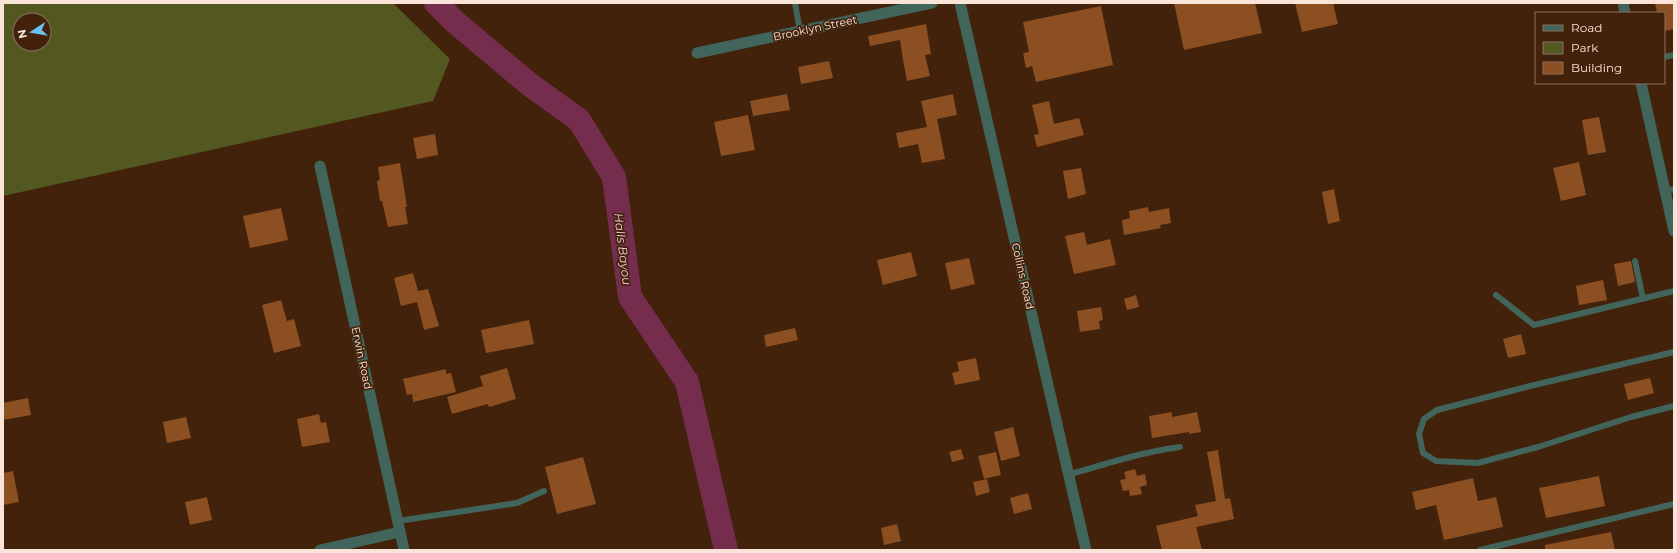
<svg xmlns="http://www.w3.org/2000/svg" width="1677" height="553" font-family="Montserrat,sans-serif">
<style>
.green{fill:#535820;fill-rule:evenodd}
.lines{fill:none;stroke-linecap:round;stroke-linejoin:round}
.river{stroke:#752d4e;stroke-width:24}
.building{fill:#8b4f22}
.service{stroke:#41655b;stroke-width:6}
.minor{stroke:#41655b;stroke-width:11}
.tertiary{stroke:#41655b;stroke-width:11}
.labels{text-anchor:middle;dominant-baseline:central;stroke-width:3.5;stroke-linejoin:round;paint-order:stroke}
.street-label{font-size:11px;fill:#fae4d7;stroke:#42220b}
.water-label{font-size:12px;font-style:italic;fill:#fbcede;stroke:#42220b}
</style>
<rect width="100%" height="100%" fill="#42220b"/>
<path class="green" d="M 3,3 L 393,3 L 450,59 L 433,101 L 3,196 ZM 20,20 L 44,20 L 44,44 L 20,44 Z"/>
<g class="lines">
<path class="river" d="M 436,3 L 455,22 L 529,84 L 579,120 L 614,177 L 630,297 L 687,382 L 726,550"/>
</g>
<path class="building" d="M 1174,3 L 1255,3 L 1262,33 L 1184,50 Z
M 1295,3 L 1333,3 L 1338,24 L 1302,32 Z
M 1655,3 L 1674,3 L 1674,29 L 1664,31 L 1664,13 L 1657,13 Z
M 1101,6 L 1113,65 L 1036,82 L 1032,66 L 1026,68 L 1023,53 L 1029,52 L 1023,22 Z
M 926,24 L 931,54 L 925,55 L 930,76 L 907,81 L 903,60 L 900,40 L 870,46 L 868,36 Z
M 829,61 L 833,78 L 801,84 L 798,67 Z
M 787,94 L 790,110 L 753,116 L 750,101 Z
M 953,94 L 957,115 L 937,119 L 945,159 L 922,163 L 918,144 L 899,148 L 896,133 L 927,127 L 921,101 Z
M 1049,101 L 1054,124 L 1079,118 L 1084,135 L 1037,147 L 1034,135 L 1039,134 L 1032,105 Z
M 748,115 L 755,150 L 721,156 L 714,122 Z
M 1599,117 L 1606,152 L 1588,155 L 1582,120 Z
M 435,134 L 438,155 L 417,159 L 413,138 Z
M 1579,162 L 1586,195 L 1561,201 L 1553,168 Z
M 400,163 L 407,207 L 405,207 L 408,224 L 388,227 L 382,201 L 380,201 L 377,181 L 380,180 L 378,167 Z
M 1081,168 L 1086,194 L 1068,199 L 1063,171 Z
M 1334,189 L 1340,221 L 1328,224 L 1322,192 Z
M 1148,207 L 1149,212 L 1169,208 L 1171,223 L 1160,225 L 1161,228 L 1124,235 L 1122,220 L 1130,218 L 1129,211 Z
M 281,208 L 288,240 L 250,248 L 243,216 Z
M 1084,232 L 1087,245 L 1110,239 L 1116,265 L 1074,274 L 1065,236 Z
M 911,252 L 917,276 L 883,285 L 877,260 Z
M 969,258 L 975,284 L 951,290 L 945,263 Z
M 1631,261 L 1635,282 L 1618,286 L 1614,264 Z
M 413,273 L 418,291 L 428,289 L 439,326 L 424,330 L 417,302 L 401,306 L 394,278 Z
M 1603,280 L 1607,300 L 1579,305 L 1576,286 Z
M 1136,295 L 1139,307 L 1127,310 L 1124,299 Z
M 281,300 L 287,321 L 294,319 L 301,346 L 274,353 L 262,305 Z
M 1101,307 L 1103,320 L 1099,321 L 1100,329 L 1080,332 L 1077,311 Z
M 529,320 L 534,344 L 486,353 L 481,330 Z
M 795,328 L 798,340 L 766,347 L 764,335 Z
M 1521,334 L 1526,354 L 1508,358 L 1503,339 Z
M 976,358 L 980,380 L 955,385 L 952,373 L 959,371 L 957,362 Z
M 507,368 L 516,399 L 489,407 L 488,404 L 452,414 L 447,397 L 483,386 L 480,376 Z
M 446,369 L 446,374 L 451,373 L 456,392 L 413,402 L 412,394 L 407,395 L 403,379 Z
M 1650,378 L 1654,393 L 1628,400 L 1624,384 Z
M 28,398 L 31,415 L 3,420 L 3,403 Z
M 1172,412 L 1172,417 L 1197,412 L 1201,432 L 1189,434 L 1189,432 L 1152,438 L 1149,416 Z
M 319,414 L 321,423 L 326,422 L 330,442 L 302,447 L 297,419 Z
M 186,417 L 191,438 L 167,443 L 163,422 Z
M 1013,427 L 1020,456 L 1001,461 L 994,432 Z
M 961,449 L 964,459 L 952,462 L 949,452 Z
M 1218,450 L 1225,499 L 1230,498 L 1234,519 L 1196,527 L 1202,550 L 1162,550 L 1156,526 L 1198,516 L 1195,505 L 1216,501 L 1207,452 Z
M 996,452 L 1001,475 L 984,479 L 978,456 Z
M 583,457 L 596,504 L 557,514 L 545,467 Z
M 1135,469 L 1137,476 L 1145,474 L 1147,485 L 1140,487 L 1142,494 L 1130,496 L 1129,490 L 1123,491 L 1120,480 L 1126,479 L 1124,472 Z
M 13,471 L 19,502 L 3,505 L 3,473 Z
M 1599,476 L 1605,506 L 1546,518 L 1539,488 Z
M 1473,478 L 1478,501 L 1496,497 L 1503,527 L 1444,540 L 1436,505 L 1416,510 L 1412,492 Z
M 987,479 L 990,492 L 976,496 L 973,482 Z
M 1028,493 L 1032,509 L 1014,514 L 1010,498 Z
M 207,497 L 212,520 L 190,525 L 185,502 Z
M 897,524 L 901,541 L 884,545 L 881,528 Z
M 1611,532 L 1615,550 L 1545,550 L 1545,545 Z"/>
<g class="lines">
<path class="service" d="M 795,3 L 800,31
M 1664,57 L 1674,55
M 1665,191 L 1674,189
M 1635,261 L 1643,299
M 1496,295 L 1534,325 L 1674,291
M 1674,352 L 1530,386 L 1437,410 L 1424,419 L 1419,434 L 1423,453 L 1436,461 L 1478,463 L 1538,447 L 1631,417 L 1674,406
M 1068,475 C 1105,464 1142,452 1180,447
M 398,521 L 517,503 L 544,491
M 1480,550 L 1674,504"/>
<path class="minor" d="M 1623,3 L 1625,13
M 697,53 L 932,3
M 1641,83 L 1674,231
M 320,166 L 404,550
M 320,550 L 400,532"/>
<path class="tertiary" d="M 960,3 L 1086,550"/>
</g>
<g class="labels">
<g class="street-label">
<text transform="translate(815 28) rotate(-12)">Brooklyn Street</text>
<text transform="translate(1023 276) rotate(77)">Collins Road</text>
<text transform="translate(362 358) rotate(78)">Erwin Road</text>
</g>
<g class="water-label">
<text transform="translate(623 249) rotate(83)">Halls Bayou</text>
</g>
</g>
<rect width="1677" height="553" fill="none" stroke="#fae4d7" stroke-width="8"/>
<rect x="1535" y="12" width="130" height="72" fill="#42220b" stroke="#8c705d"/>
<rect x="1543" y="25" width="20" height="6" fill="#41655b" stroke="#8c705d"/>
<text x="1571" y="32" font-size="12" fill="#fae4d7">Road</text>
<rect x="1543" y="42" width="20" height="12" fill="#535820" stroke="#8c705d"/>
<text x="1571" y="52" font-size="12" fill="#fae4d7">Park</text>
<rect x="1543" y="62" width="20" height="12" fill="#8b4f22" stroke="#8c705d"/>
<text x="1571" y="72" font-size="12" fill="#fae4d7">Building</text>
<g transform="translate(32 32) rotate(258)"><circle r="19" fill="#42220b" stroke="#8c705d"/>
<path d="M0-3L7 15L0 10L-7 15Z" fill="#6bc3f2"/>
<text y="-6" font-size="11" font-weight="bold" text-anchor="middle" fill="#fae4d7">N</text>
</g>
</svg>
